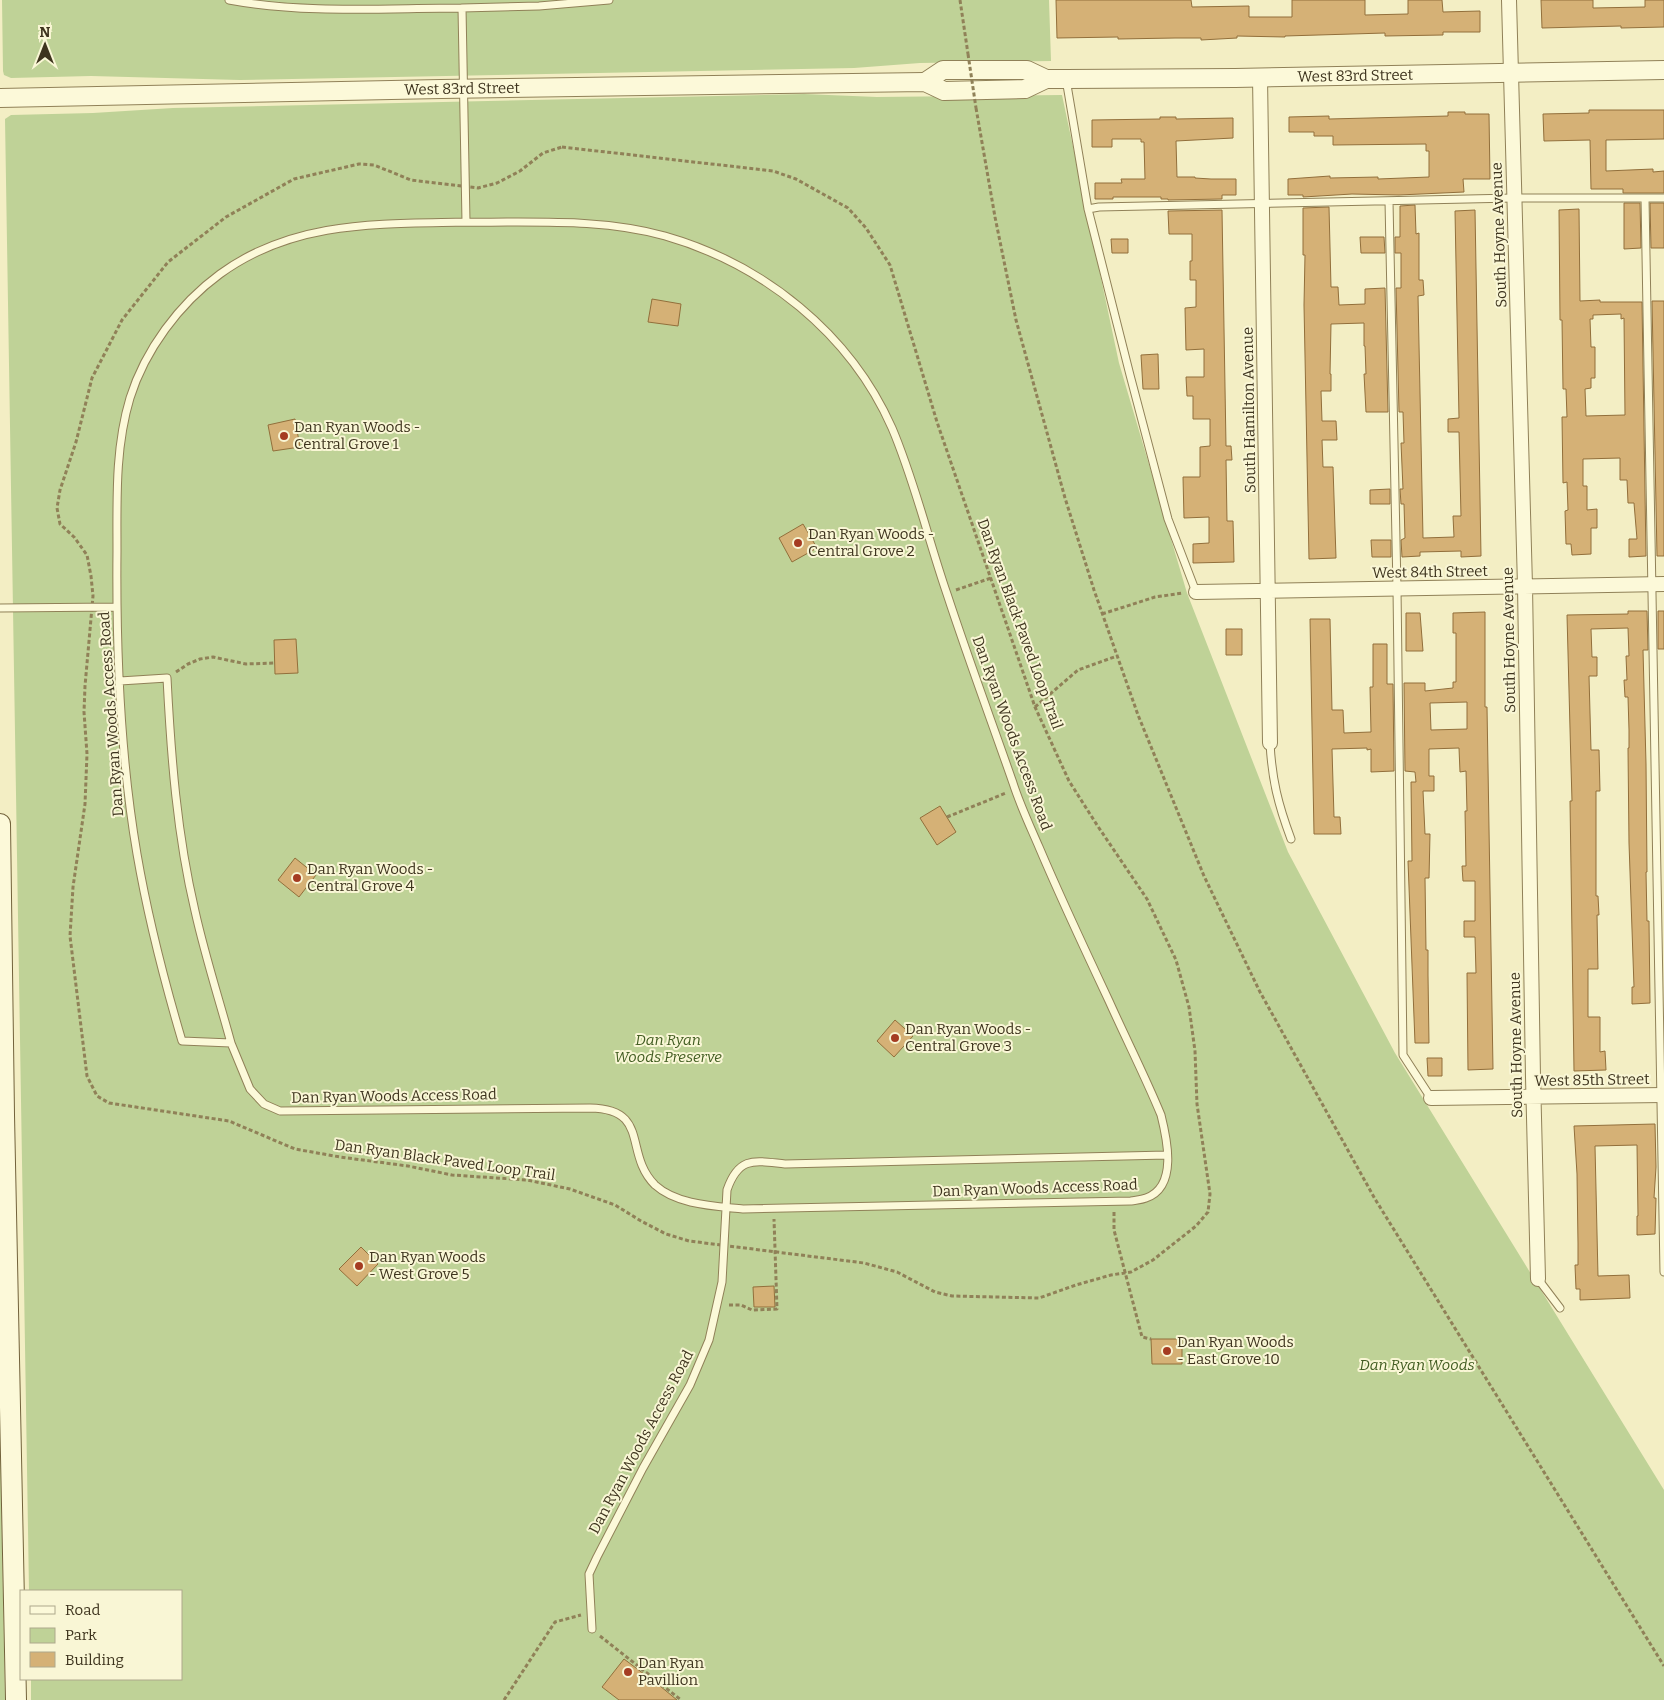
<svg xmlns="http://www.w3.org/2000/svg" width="1664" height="1700" font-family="Bitter,serif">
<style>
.green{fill:#bfd297}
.building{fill:#d5b176;stroke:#926f3b;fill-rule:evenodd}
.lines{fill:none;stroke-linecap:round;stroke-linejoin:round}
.service-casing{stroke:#908158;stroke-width:9}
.minor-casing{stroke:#908158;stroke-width:16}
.tertiary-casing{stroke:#908158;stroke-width:20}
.secondary-casing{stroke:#72623b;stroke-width:22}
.path{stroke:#908158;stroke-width:3;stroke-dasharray:4 2.5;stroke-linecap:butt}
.service{stroke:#fcf9d9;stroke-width:7}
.minor{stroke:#fcf9d9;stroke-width:14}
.tertiary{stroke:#fcf9d9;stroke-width:18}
.secondary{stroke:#fcf9d9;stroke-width:20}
.path-bridge{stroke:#908158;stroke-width:3;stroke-dasharray:4 2.5;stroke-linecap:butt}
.poi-dot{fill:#a53c22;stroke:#f9f6d5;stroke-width:2}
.labels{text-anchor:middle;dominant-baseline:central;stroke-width:4;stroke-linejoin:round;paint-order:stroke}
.street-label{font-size:15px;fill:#3e341e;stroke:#f9f6d5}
.poi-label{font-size:15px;fill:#3e341e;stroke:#f9f6d5;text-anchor:start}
.park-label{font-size:15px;font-style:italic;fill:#425d22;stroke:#f9f6d5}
</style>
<rect width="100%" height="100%" fill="#f3eec4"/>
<path class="green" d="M 2,0 L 1049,0 L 1051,61 L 920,63 L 854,68 L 240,80 L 91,76 L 11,78 L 4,75 L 3,71 Z
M 804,94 L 877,97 L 1062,95 L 1119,363 L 1187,593 L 1288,852 L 1395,1053 L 1664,1490 L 1664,1700 L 31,1700 L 31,1679 L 181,1679 L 181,1591 L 29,1591 L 5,119 L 11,115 L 93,113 L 173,108 Z
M 0,1440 L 5,1700 L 0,1700 Z"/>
<path class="building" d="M 1056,0 L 1191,0 L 1192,7 L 1249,6 L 1249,17 L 1292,17 L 1292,0 L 1365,0 L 1365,15 L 1408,14 L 1408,0 L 1442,0 L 1443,12 L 1480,11 L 1480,32 L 1443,32 L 1443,35 L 1385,36 L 1385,33 L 1285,36 L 1285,37 L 1237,36 L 1237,38 L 1201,40 L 1201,38 L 1175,38 L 1118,39 L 1118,37 L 1057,38 Z
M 1541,0 L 1593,0 L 1593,8 L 1645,7 L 1645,0 L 1664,0 L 1664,27 L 1621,28 L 1621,26 L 1542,28 Z
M 1589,110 L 1664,110 L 1664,139 L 1606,140 L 1606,171 L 1653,169 L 1653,172 L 1664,171 L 1664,193 L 1623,193 L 1623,189 L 1591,189 L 1590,140 L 1544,141 L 1543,114 L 1589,113 Z
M 1448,112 L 1465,112 L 1465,114 L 1489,114 L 1490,179 L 1463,179 L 1464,192 L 1399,195 L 1352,194 L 1303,197 L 1303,195 L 1288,195 L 1288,179 L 1330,176 L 1330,178 L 1378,177 L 1378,179 L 1429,177 L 1429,151 L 1426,151 L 1426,144 L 1333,145 L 1333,136 L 1314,136 L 1314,132 L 1289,132 L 1289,117 L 1329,116 L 1329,119 L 1448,116 Z
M 1160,117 L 1176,117 L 1176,119 L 1233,118 L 1233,138 L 1176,141 L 1177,177 L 1195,177 L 1195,178 L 1211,179 L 1236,179 L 1236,195 L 1222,195 L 1222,199 L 1168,200 L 1168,199 L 1161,199 L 1161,197 L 1113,197 L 1113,199 L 1095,199 L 1095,183 L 1122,183 L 1121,179 L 1145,179 L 1144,142 L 1141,142 L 1141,139 L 1112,139 L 1112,147 L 1092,147 L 1092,120 L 1160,119 Z
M 1624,203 L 1640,203 L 1641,248 L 1624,249 Z
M 1650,203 L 1664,203 L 1664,248 L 1651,248 Z
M 1415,205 L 1416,234 L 1419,233 L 1419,280 L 1423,280 L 1424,295 L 1418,296 L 1423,538 L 1454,537 L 1453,516 L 1461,516 L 1459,432 L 1448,432 L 1448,419 L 1459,418 L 1455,211 L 1475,210 L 1481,556 L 1461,557 L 1461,551 L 1420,552 L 1420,556 L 1402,557 L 1401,540 L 1405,538 L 1404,504 L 1401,504 L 1400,489 L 1403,489 L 1401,443 L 1404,443 L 1403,412 L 1399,412 L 1396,288 L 1401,288 L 1401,253 L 1395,253 L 1395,237 L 1400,237 L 1400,206 Z
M 1329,207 L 1331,287 L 1338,287 L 1339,305 L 1365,304 L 1365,289 L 1385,288 L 1388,412 L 1366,412 L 1364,374 L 1366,374 L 1365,346 L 1364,346 L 1364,323 L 1331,324 L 1330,374 L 1331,374 L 1331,391 L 1321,391 L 1322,421 L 1336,421 L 1337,440 L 1322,440 L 1323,467 L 1333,467 L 1336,558 L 1309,559 L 1304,305 L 1305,255 L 1303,255 L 1303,208 Z
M 1579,209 L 1580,301 L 1600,300 L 1600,302 L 1642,302 L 1646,556 L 1629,557 L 1629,539 L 1637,539 L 1634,503 L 1628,503 L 1627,480 L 1620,480 L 1620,458 L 1583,459 L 1583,486 L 1587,486 L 1587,510 L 1597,509 L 1597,528 L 1591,528 L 1591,554 L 1572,555 L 1571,544 L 1566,544 L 1565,511 L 1568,510 L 1567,482 L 1563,483 L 1562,417 L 1567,417 L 1566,389 L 1563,389 L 1562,320 L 1560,320 L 1559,210 ZM 1621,314 L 1621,319 L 1624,318 L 1625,415 L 1586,416 L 1585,389 L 1591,388 L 1591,378 L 1595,378 L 1595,347 L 1591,347 L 1590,319 L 1593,319 L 1593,315 Z
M 1222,210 L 1226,446 L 1231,446 L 1232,460 L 1226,460 L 1227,521 L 1233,521 L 1234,562 L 1193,563 L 1193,544 L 1209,543 L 1209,517 L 1184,518 L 1183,477 L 1200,477 L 1200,447 L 1210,446 L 1210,419 L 1193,419 L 1193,396 L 1187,396 L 1186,377 L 1204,377 L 1204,349 L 1186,350 L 1185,308 L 1196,307 L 1196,280 L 1190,280 L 1190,261 L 1192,261 L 1192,234 L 1169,234 L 1168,211 Z
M 1360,237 L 1384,237 L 1385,253 L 1361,253 Z
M 1111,239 L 1128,239 L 1128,253 L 1112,253 Z
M 652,299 L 681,304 L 678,326 L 648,322 Z
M 1652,301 L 1664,301 L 1664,556 L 1657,556 Z
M 1158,354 L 1159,389 L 1143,389 L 1141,355 Z
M 295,419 L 300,447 L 273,451 L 268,425 Z
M 1390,489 L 1390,504 L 1370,504 L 1370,490 Z
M 803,524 L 817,548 L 792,562 L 779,538 Z
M 1371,540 L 1391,540 L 1391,557 L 1372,557 Z
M 1628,611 L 1647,611 L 1648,650 L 1643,650 L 1646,764 L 1647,872 L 1646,872 L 1647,921 L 1649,921 L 1650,1003 L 1632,1004 L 1632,987 L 1634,987 L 1629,843 L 1628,748 L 1629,748 L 1629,730 L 1628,697 L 1625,697 L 1624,680 L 1627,680 L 1626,656 L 1629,656 L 1628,628 L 1591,629 L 1592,657 L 1597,657 L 1597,676 L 1589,676 L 1591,750 L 1599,750 L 1600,791 L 1596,791 L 1596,896 L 1598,896 L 1599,915 L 1597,915 L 1598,969 L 1588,969 L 1588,1017 L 1600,1017 L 1600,1052 L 1605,1051 L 1606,1070 L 1574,1071 L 1570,801 L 1572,801 L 1571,766 L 1567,615 L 1628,614 Z
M 1658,611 L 1664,611 L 1664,649 L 1658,649 Z
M 1485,612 L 1485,707 L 1487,707 L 1493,1069 L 1468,1070 L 1467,973 L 1476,973 L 1475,937 L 1464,937 L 1464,921 L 1475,921 L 1475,881 L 1463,881 L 1462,866 L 1466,866 L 1465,811 L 1467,811 L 1466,771 L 1460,772 L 1459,748 L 1429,749 L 1429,776 L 1434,776 L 1434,791 L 1423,791 L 1425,834 L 1430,834 L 1429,878 L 1425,878 L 1426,950 L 1428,950 L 1428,975 L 1429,1043 L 1415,1043 L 1408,861 L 1412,861 L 1411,782 L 1416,782 L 1415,772 L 1405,771 L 1404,683 L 1425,683 L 1425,691 L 1453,688 L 1453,682 L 1456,682 L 1456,633 L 1453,633 L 1453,613 ZM 1467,702 L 1467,729 L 1431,730 L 1430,703 Z
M 1406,613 L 1420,613 L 1423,651 L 1406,651 Z
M 1310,619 L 1330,619 L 1332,710 L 1343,710 L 1344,733 L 1371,732 L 1370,687 L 1373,687 L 1373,644 L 1387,644 L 1387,684 L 1393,684 L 1394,771 L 1371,772 L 1371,749 L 1367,750 L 1367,748 L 1332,749 L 1334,817 L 1340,817 L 1341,834 L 1314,834 Z
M 1226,629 L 1242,629 L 1242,655 L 1226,655 Z
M 296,639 L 298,673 L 275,674 L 274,640 Z
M 940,806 L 956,832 L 937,845 L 920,818 Z
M 295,858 L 316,875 L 299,897 L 278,880 Z
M 895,1020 L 913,1036 L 894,1057 L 877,1041 Z
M 1427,1058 L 1442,1058 L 1442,1076 L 1428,1076 Z
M 1655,1124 L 1656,1167 L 1654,1198 L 1656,1198 L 1655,1234 L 1637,1235 L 1637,1216 L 1638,1216 L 1637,1145 L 1595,1146 L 1598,1276 L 1629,1275 L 1630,1298 L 1580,1300 L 1580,1289 L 1576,1289 L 1575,1265 L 1578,1265 L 1578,1243 L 1577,1174 L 1574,1126 Z
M 361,1247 L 378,1264 L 357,1286 L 339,1269 Z
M 774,1286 L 775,1307 L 754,1307 L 753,1287 Z
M 1151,1339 L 1182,1339 L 1182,1364 L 1152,1364 Z
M 624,1659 L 660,1686 L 677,1700 L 619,1700 L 602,1687 Z"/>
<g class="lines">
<g class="service-casing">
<path id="service" d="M 229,0 C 305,14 385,8 462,8 L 466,222
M 462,8 L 539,6 L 609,0
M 1066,79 L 1088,209 L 1130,375 L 1168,519 L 1196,592
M 1645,198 L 1664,1272
M 1389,201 L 1397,589 L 1403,1055 L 1431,1098
M 1088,209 L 1099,207 L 1514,198 L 1664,198
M 466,222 C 532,223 601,218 665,236 C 763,264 850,333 892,428 C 915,482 928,539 947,594 C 968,658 991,720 1013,783 C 1020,805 1030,826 1039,847 C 1061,899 1085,950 1109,1001 C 1126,1039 1145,1076 1161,1115 C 1167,1139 1178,1187 1146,1198 C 1141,1200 1136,1200 1131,1201 L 743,1209 C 715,1206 677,1205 655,1185 C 623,1153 651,1109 590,1108 L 280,1111 L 264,1104 L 250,1089 L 231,1043 L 182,1041 C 164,980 148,918 137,854 C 120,755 116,652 117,551 C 117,499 115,448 130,398 C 145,350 179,304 220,274 C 294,220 379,224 466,222 Z
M 0,608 L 116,607
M 120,681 L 167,678 C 171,756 177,835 195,911 C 205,956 219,999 231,1043
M 1270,743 C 1272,780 1278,804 1291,839
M 1538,1279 L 1560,1308
M 592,1629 L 589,1574 L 597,1557 L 643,1468 L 690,1385 L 709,1340 L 722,1282 L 727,1190 C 739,1155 756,1161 785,1164 L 1167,1155"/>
</g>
<g class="minor-casing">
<path id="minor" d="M 1509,0 L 1525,586 L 1533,1077 L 1538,1279
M 1260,77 L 1270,743
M 1196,592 L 1664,584
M 1431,1098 L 1664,1095"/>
</g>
<g class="tertiary-casing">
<g id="tertiary">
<path id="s1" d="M 925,82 L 943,70 L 1027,70 L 1046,79 L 1066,79 L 1235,78 L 1664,70"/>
<path id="s2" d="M 0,98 L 441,89 L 925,82 L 944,91 L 1025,89 L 1046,79"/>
</g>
</g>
<g class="secondary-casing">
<path id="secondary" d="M 0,824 L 4,1115 L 16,1700"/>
</g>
<path class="path" d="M 960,0 L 968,54
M 976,108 L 995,217 L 1016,320 L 1065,498 L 1094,590 L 1138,715 L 1204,876 L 1260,992 L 1375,1199 L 1664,1666
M 562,147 L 773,171 L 796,179 L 848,208 L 866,228 L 890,265 L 937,422 L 1035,707 L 1069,781 L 1097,825 L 1147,899 L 1176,960 L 1189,1007 L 1195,1051 L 1197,1104 L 1210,1194 L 1208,1212 L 1196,1226 L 1153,1260 L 1131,1272 L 1111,1275 L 1076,1285 L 1039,1298 L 952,1296 L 935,1292 L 897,1272 L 864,1263 L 689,1241 L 666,1234 L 641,1221 L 615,1205 L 570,1189 L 527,1180 L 452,1175 L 408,1166 L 340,1157 L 295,1149 L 229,1121 L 109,1103 L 97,1096 L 87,1076 L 70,936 L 73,887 L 85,804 L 87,754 L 84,712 L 85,686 L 93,596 L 91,576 L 87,555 L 74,537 L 60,524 L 57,508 L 60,490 L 76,442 L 92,378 L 122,320 L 168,262 L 226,217 L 294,179 L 359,164 L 374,165 L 411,180 L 478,188 L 497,183 L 520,171 L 543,153 Z
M 956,590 L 991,578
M 1102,614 L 1155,597 L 1183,593
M 176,672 L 188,664 L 200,659 L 213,657 L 246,664 L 275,663
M 1035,707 L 1078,670 L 1117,656
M 947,817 L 1006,793
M 1114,1212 L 1114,1230 L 1142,1337 L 1151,1339
M 729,1305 L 741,1305 L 752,1310 L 777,1309 L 774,1219
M 600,1636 L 681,1700
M 504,1700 L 555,1622 L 581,1615"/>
<use href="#service" class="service"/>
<use href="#minor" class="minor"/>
<use href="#tertiary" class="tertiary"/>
<use href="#secondary" class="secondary"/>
<path class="path-bridge" d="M 968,54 L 976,108"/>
</g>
<g class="poi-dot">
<circle cx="284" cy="436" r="5"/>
<circle cx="798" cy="543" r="5"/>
<circle cx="297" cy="878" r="5"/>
<circle cx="895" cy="1038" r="5"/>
<circle cx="359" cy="1266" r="5"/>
<circle cx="1167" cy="1351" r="5"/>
<circle cx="628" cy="1672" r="5"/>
</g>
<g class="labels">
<g class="street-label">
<text stroke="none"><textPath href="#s1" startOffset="436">West 83rd Street</textPath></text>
<text stroke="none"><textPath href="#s2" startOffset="462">West 83rd Street</textPath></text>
<text transform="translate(1499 235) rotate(-92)">South Hoyne Avenue</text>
<text transform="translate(1249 410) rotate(-91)">South Hamilton Avenue</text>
<text transform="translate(1430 572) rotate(-1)">West 84th Street</text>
<text transform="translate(1020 624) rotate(70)">Dan Ryan Black Paved Loop Trail</text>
<text transform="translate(1509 640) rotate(-91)">South Hoyne Avenue</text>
<text transform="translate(111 714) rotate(-94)">Dan Ryan Woods Access Road</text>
<text transform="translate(1012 733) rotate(70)">Dan Ryan Woods Access Road</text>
<text transform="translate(1516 1045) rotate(-91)">South Hoyne Avenue</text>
<text transform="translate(1592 1080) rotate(-1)">West 85th Street</text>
<text transform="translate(394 1096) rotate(-1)">Dan Ryan Woods Access Road</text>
<text transform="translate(445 1160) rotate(8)">Dan Ryan Black Paved Loop Trail</text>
<text transform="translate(1035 1188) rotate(-2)">Dan Ryan Woods Access Road</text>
<text transform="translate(641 1442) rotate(-62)">Dan Ryan Woods Access Road</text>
</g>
<g class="poi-label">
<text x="294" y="427">Dan Ryan Woods -<tspan x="294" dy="17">Central Grove 1</tspan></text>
<text x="808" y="534">Dan Ryan Woods -<tspan x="808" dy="17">Central Grove 2</tspan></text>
<text x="307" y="869">Dan Ryan Woods -<tspan x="307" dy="17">Central Grove 4</tspan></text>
<text x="905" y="1029">Dan Ryan Woods -<tspan x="905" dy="17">Central Grove 3</tspan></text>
<text x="369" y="1257">Dan Ryan Woods<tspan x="369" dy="17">- West Grove 5</tspan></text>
<text x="1177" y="1342">Dan Ryan Woods<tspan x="1177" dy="17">- East Grove 10</tspan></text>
<text x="638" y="1663">Dan Ryan<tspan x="638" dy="17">Pavillion</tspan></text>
</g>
<g class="park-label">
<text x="668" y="1040">Dan Ryan<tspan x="668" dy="17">Woods Preserve</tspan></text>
<text x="1417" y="1365">Dan Ryan Woods</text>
</g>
</g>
<rect x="20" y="1590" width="162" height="90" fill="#f9f6d5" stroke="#aea88c"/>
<rect x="30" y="1606" width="25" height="8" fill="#fcf9d9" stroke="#aea88c"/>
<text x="65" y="1615" font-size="15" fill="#3e341e">Road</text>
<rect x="30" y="1628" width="25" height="15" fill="#bfd297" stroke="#aea88c"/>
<text x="65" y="1640" font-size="15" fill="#3e341e">Park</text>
<rect x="30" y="1652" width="25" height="15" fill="#d5b176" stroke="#aea88c"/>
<text x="65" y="1665" font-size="15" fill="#3e341e">Building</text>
<g transform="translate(45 45)" stroke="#f9f6d5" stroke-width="4" paint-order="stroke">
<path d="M0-4L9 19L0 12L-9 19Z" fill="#3e341e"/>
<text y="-8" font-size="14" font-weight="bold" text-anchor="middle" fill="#3e341e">N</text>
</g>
</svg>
